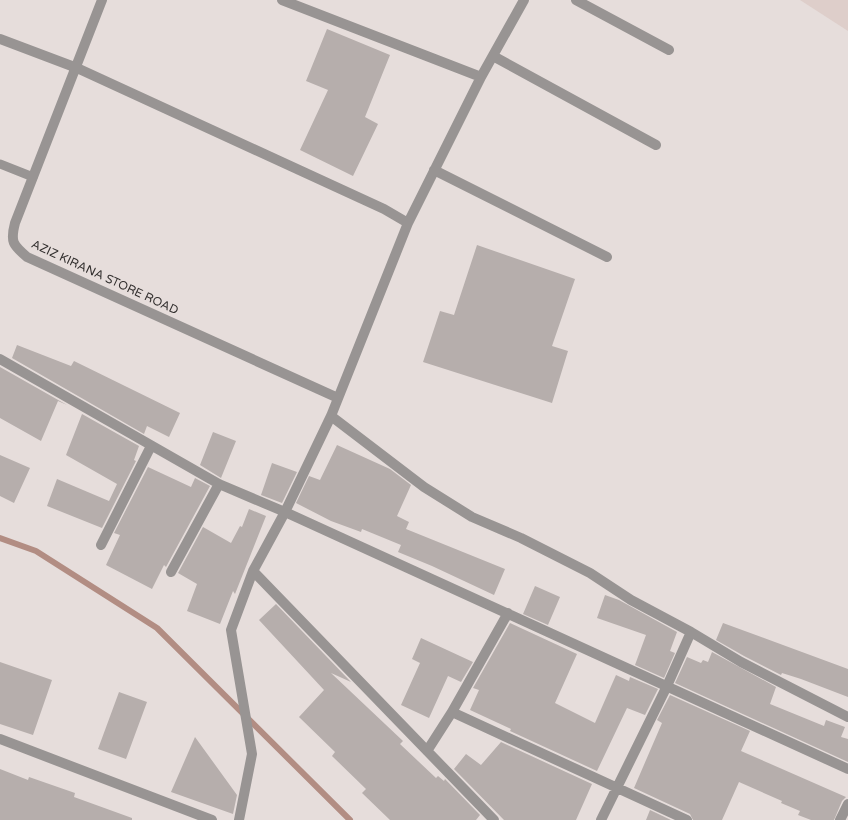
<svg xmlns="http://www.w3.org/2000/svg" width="848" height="820" font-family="'Varela Round',sans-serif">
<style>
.built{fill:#dececa}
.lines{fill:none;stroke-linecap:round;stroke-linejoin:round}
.stream{stroke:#b28d83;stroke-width:6}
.building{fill:#b6aeac}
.service{stroke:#989493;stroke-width:9}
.minor{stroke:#989493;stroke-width:10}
.labels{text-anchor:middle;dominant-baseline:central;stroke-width:3.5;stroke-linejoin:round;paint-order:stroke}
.street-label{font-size:12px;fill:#312e2d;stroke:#e6dddb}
</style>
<rect width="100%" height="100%" fill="#e6dddb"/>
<path class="built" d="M 800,0 L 848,0 L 848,31 Z"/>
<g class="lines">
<path class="stream" d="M 0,538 L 36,551 L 157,628 L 350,820"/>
</g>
<path class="building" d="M 327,29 L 390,55 L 365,117 L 378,124 L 353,176 L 300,150 L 328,90 L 306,81 Z
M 477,245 L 575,279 L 552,346 L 568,351 L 552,403 L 423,362 L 440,311 L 454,315 Z
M 17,345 L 71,366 L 74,361 L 180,413 L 169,437 L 147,426 L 144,434 L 12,358 Z
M 0,367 L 67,405 L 58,401 L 41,441 L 0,418 Z
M 82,414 L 139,446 L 134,460 L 136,461 L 102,528 L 47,506 L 57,479 L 109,501 L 117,484 L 66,455 Z
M 213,432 L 236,441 L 221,478 L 200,465 Z
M 337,445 L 390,469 L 411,485 L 397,516 L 409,522 L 406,529 L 505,569 L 494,595 L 432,566 L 398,552 L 401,545 L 362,529 L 361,532 L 331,521 L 296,503 L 309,476 L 320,480 Z
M 0,455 L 30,468 L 14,503 L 0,496 Z
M 272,463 L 297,472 L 282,503 L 261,495 Z
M 148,467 L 191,487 L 195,478 L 210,486 L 166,567 L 164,565 L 152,589 L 106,565 L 120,535 L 114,533 Z
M 249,509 L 266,516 L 235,594 L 233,591 L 220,624 L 187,611 L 197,584 L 178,573 L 203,527 L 231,543 L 240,526 L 242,527 Z
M 535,586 L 560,597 L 548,625 L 523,614 Z
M 605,595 L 619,600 L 677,632 L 670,651 L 675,653 L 664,678 L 635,665 L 646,635 L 597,618 Z
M 276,604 L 351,682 L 331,673 L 403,741 L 400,744 L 436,778 L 438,776 L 444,781 L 445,779 L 480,815 L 476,820 L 390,820 L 362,793 L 366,789 L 332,756 L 335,752 L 299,717 L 324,690 L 259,620 Z
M 510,623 L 577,654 L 555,703 L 595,723 L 616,675 L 629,681 L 630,677 L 658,689 L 645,715 L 627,708 L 597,771 L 510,731 L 511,729 L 470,710 L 479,690 L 473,688 Z
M 723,623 L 848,669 L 848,697 L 801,679 L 782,673 L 781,675 L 744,656 L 716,640 Z
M 421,638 L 473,662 L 461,682 L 448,676 L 429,718 L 401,705 L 420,663 L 412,659 Z
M 712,652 L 776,687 L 770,704 L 824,726 L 826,720 L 845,727 L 841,737 L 848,739 L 848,762 L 675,683 L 687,657 L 701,663 L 703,660 L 708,662 Z
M 0,662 L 52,680 L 33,735 L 0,724 Z
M 119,692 L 147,702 L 126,759 L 98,749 Z
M 670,695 L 750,731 L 741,751 L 846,797 L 842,801 L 834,820 L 811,820 L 798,815 L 800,811 L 781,803 L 782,801 L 739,782 L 722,820 L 693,820 L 690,814 L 634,788 L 662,723 L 657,720 Z
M 195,737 L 237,795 L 233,814 L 171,792 Z
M 501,742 L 592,784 L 576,820 L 504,820 L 454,769 L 466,754 L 481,765 Z
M 0,769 L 28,780 L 29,777 L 75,793 L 74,797 L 132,818 L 132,820 L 0,820 Z
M 650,810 L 671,820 L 646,820 Z"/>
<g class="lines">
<path class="service" d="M 0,164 L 33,177"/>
<path class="minor" d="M 102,0 L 15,223 C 10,242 13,245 27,257 L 338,398
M 282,0 L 481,77
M 576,0 L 669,50
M 0,39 L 77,68 L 384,209 L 408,223 L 481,77 L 524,0
M 493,56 L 656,145
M 434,170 L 607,257
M 0,359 L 219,484 L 285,512 L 848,769
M 331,416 L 424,487 L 472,517 L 521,538 L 590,573 L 631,600 L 691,632 L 741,662 L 848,717
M 101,545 L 151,446
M 253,571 L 494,820
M 171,572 L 219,484
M 452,712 L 687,820
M 0,739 L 212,820
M 427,751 L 452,712 L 508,613
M 239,820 L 252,754 L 231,630 L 253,571 L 285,512 L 331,416 L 408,223
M 601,820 L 667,686 L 691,632
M 840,820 L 848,804"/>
</g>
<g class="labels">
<g class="street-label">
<text transform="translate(105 277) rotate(25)">AZIZ KIRANA STORE ROAD</text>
</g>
</g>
</svg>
